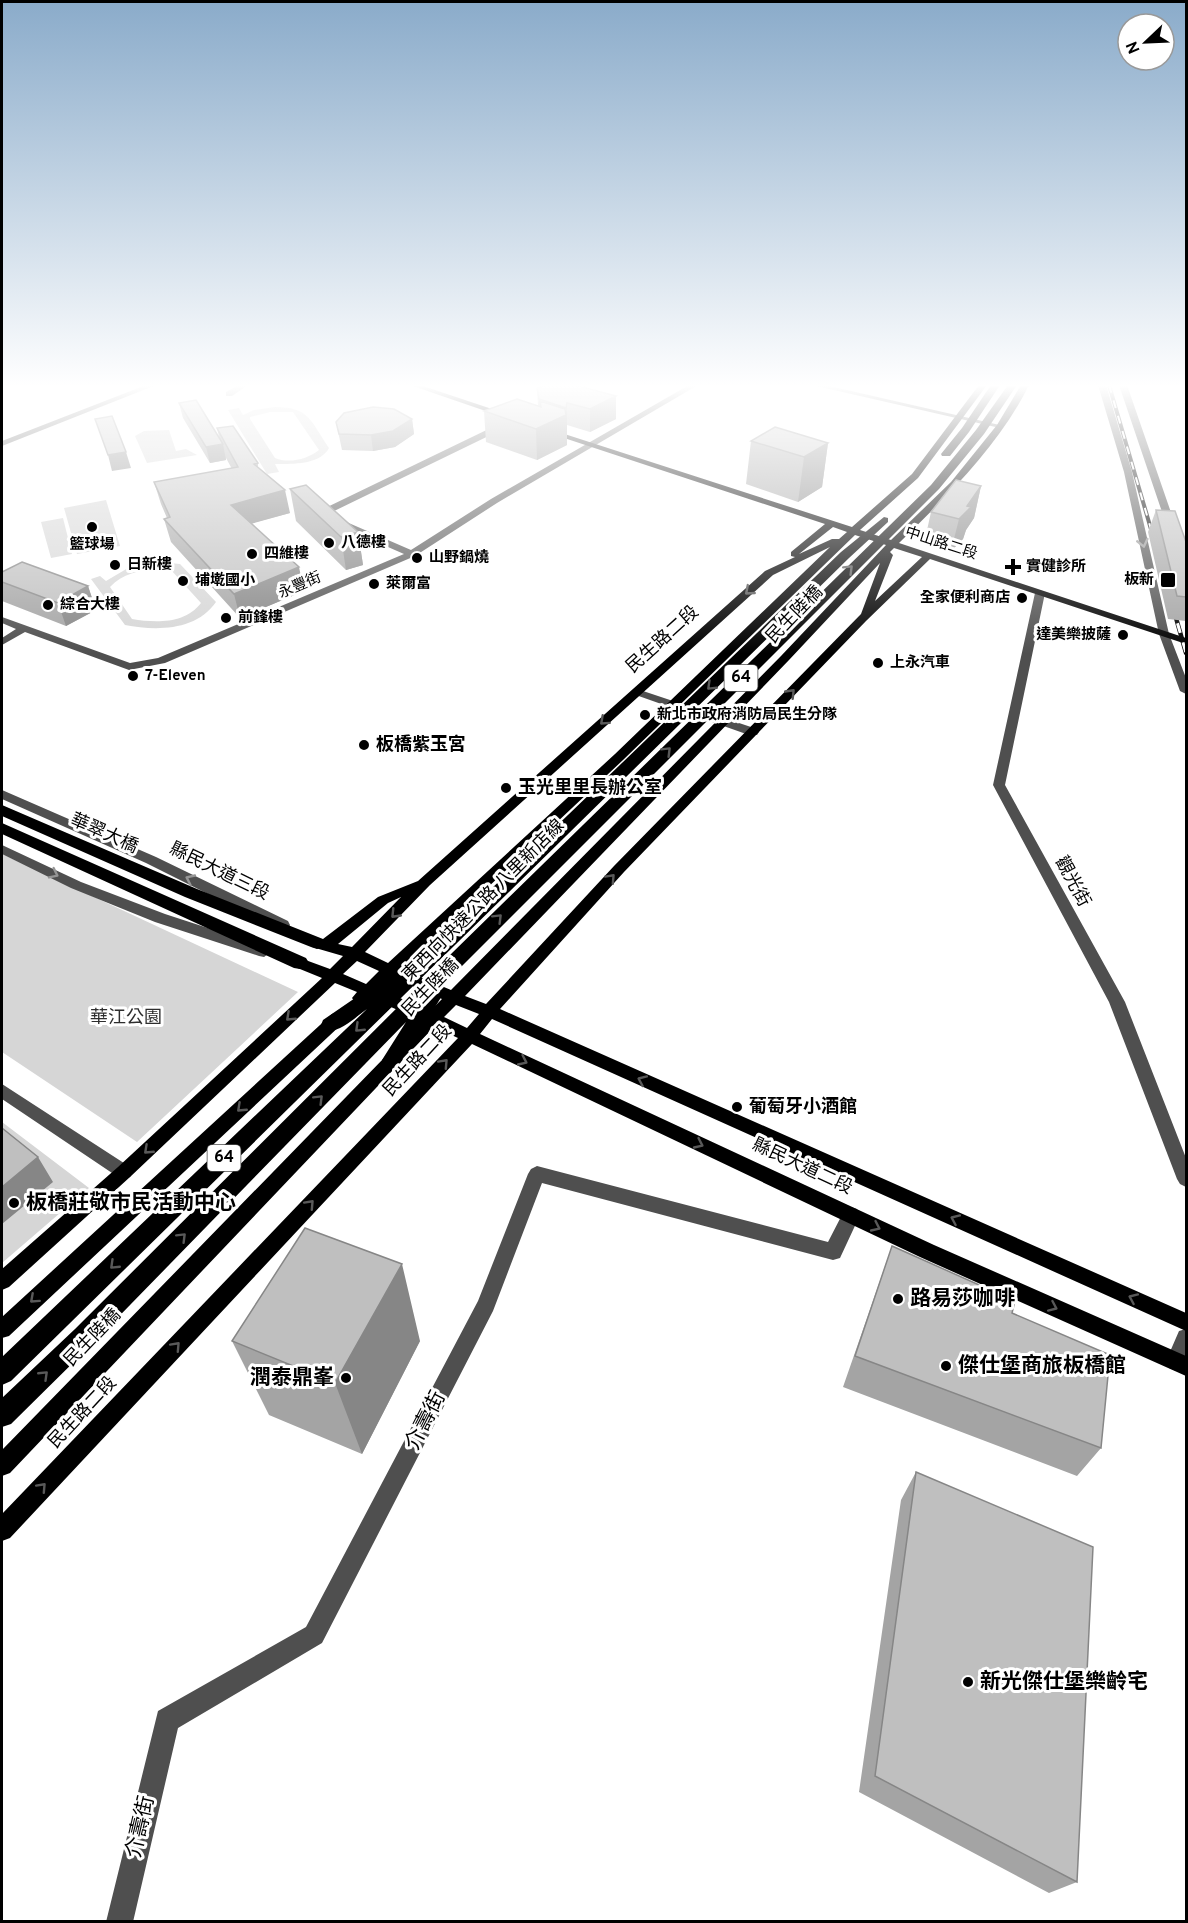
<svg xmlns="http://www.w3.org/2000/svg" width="1188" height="1923" font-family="Overpass,'Noto Sans TC',sans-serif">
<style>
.green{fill:#d6d6d6;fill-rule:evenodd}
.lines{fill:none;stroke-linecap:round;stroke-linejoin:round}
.minor{fill:#4f4f4f;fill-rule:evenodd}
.major{fill:#000;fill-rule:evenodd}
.highway{fill:#000;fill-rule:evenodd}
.rail-far1-casing{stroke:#000;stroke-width:4}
.rail-casing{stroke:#000;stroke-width:4.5}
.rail-far1{stroke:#fff;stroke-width:2;stroke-dasharray:8;stroke-linecap:butt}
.rail{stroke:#fff;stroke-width:3;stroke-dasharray:10;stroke-linecap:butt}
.wall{fill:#a4a4a4}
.shaded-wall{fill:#868686}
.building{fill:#bfbfbf;stroke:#868686;stroke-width:1.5}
.oneway{stroke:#959595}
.oneway2{stroke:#595959}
.poi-dot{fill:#000;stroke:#fff;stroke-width:2}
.labels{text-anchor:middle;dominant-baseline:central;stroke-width:6;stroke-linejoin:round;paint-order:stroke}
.far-poi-label{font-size:15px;font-weight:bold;fill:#000;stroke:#fff;text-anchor:start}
.far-street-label{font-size:15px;fill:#000;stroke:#fff}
.shield{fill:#fff;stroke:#4c4c4c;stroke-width:1.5}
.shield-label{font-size:16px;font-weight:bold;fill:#000}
.street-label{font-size:18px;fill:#000;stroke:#fff}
.poi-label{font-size:18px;font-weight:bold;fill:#000;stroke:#fff;text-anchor:start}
.park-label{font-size:18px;fill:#2d2d2d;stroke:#fff}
.near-poi-label{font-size:21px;font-weight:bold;fill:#000;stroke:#fff;text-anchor:start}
.near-street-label{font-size:21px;fill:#000;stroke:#fff}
</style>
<rect width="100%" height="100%" fill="#fff"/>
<path class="green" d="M 275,407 C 310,407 311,422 329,448 C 320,465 292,464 275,464 L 279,472 L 267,474 L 228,410 L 239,408 L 243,415 L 254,410 ZM 270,412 L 293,412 L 319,450 C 308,459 289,464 275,458 L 250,419 L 250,417 Z
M 169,430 L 176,451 L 186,449 L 197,455 L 147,463 L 135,436 L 144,431 Z
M 106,500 L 120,546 L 77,554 L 64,508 Z
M 63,518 L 72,554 L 51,558 L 41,522 Z
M 158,562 L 180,564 L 216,602 C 196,631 156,631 125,625 L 91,579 L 100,576 L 106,581 L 128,568 ZM 157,568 L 171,570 L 201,603 C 185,624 156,623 132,619 L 110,587 C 122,574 140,570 157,568 Z
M 2,854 L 298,992 L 137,1142 L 2,1052 Z
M 2,1122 L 89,1188 L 2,1263 Z"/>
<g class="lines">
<path class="minor" d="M 146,385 L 156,385 L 2,446 L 2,441 Z
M 239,385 L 248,385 L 232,396 L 226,396 L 226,392 Z
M 689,385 L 698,385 L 497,503 L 415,556 L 165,663 L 129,670 L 25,632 L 2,645 L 2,638 L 16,629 L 2,623 L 2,617 L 130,663 L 158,658 L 404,554 L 317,516 L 317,512 L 501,423 L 507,423 L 507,427 L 328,514 L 411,550 L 491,499 Z
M 812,385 L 825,385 L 1004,426 L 1000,428 Z
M 1098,385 L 1106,385 L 1132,472 L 1169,634 L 1186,678 L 1186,694 L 1180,691 L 1159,634 L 1124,472 Z
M 1119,385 L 1127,385 L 1186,556 L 1186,571 L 1181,568 Z
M 1040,590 L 1045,593 L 1005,785 L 1125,1002 L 1186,1158 L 1186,1187 L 1180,1184 L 1177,1179 L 1109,1002 L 993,785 L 1035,593 Z
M 637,689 L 757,729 L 759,732 L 757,735 L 749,735 L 633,694 L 633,690 Z
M 2,790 L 156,857 L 288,921 L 290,925 L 288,929 L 278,929 L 146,863 L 2,799 Z
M 2,845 L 81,882 L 165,914 L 269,948 L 271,952 L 264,957 L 259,956 L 155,922 L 71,888 L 2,854 Z
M 2,1084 L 130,1167 L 133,1172 L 130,1177 L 124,1179 L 118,1177 L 2,1099 Z
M 537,1166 L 828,1242 L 845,1209 L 851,1207 L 857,1209 L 860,1215 L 840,1258 L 833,1260 L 542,1183 L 493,1311 L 322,1643 L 178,1728 L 133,1922 L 106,1922 L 158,1711 L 306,1627 L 478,1301 L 528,1174 L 531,1169 Z
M 1186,1329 L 1186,1360 L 1183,1368 L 1176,1371 L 1169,1368 L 1166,1361 L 1179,1331 Z"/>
<path class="major" d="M 410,385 L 420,385 L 513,416 L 506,418 Z
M 979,385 L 987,385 L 918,478 L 860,530 L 891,540 L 951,482 L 997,425 L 1021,385 L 1029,385 C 999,446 947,496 899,543 L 1186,638 L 1186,644 L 930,559 L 866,621 L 624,872 L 500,1009 L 1186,1313 L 1186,1331 L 492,1019 L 480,1034 L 934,1245 L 1186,1356 L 1186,1376 L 920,1257 L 472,1044 L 10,1538 L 2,1541 L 2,1514 L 458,1038 L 434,1027 L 10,1473 L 2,1476 L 2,1450 L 421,1020 L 370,998 L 360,1004 L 355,1002 L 352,998 L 357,992 L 335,983 L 130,1177 L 9,1287 L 2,1290 L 2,1269 L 118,1167 L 322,978 L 295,967 L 292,963 L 295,959 L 300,958 L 330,969 L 343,956 L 312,947 L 310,943 L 312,939 L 323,939 L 378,897 L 418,881 L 765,571 L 795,557 L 791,556 L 791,552 L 825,524 L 546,432 L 546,428 L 852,527 L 912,474 ZM 833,527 L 847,532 L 839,539 L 832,539 L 799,554 ZM 855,535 L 886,545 L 781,656 L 451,990 L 401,969 L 623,760 ZM 830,547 L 615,754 L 388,963 L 365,952 L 430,885 L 773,575 ZM 894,548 L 922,557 L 875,601 L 893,555 L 890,552 ZM 880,563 L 861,614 L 614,866 L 486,1004 L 465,996 L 789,660 ZM 401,897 L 352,947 L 338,944 L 388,903 ZM 357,961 L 379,971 L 366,984 L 343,974 ZM 392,977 L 442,999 L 430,1011 L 379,989 ZM 456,1005 L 479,1014 L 467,1028 L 444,1017 Z
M 338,1012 L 344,1014 L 346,1018 L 344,1022 L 9,1336 L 2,1338 L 2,1317 L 332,1014 Z"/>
<path class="highway" d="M 991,385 L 1000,385 L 969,432 L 950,456 L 942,456 L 941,454 L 962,428 Z
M 1008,385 L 1017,385 L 984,434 L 939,489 L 442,986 L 445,991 L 399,1065 L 392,1068 L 385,1065 L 382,1060 L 406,1022 L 91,1345 L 11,1424 L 2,1427 L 2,1398 L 75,1329 L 451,954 L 931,485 L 976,430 Z
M 884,517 L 888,518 L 888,522 L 849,558 L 11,1381 L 2,1385 L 2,1357 L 367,1009 C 355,1017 339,1035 323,1030 L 321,1025 L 323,1020 L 393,972 L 399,970 L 405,972 L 841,552 Z
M 2,805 L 197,889 L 323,939 L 326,943 L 323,947 L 317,949 L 311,947 L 185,897 L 2,816 Z
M 2,823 L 306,958 L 309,963 L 306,968 L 300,969 L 294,968 L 2,834 Z"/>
<g class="rail-far1-casing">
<path id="rail-far1" d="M 1109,385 L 1155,543"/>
</g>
<g class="rail-casing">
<path id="rail" d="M 1172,604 L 1186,653"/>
</g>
<use href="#rail-far1" class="rail-far1"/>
<use href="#rail" class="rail"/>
</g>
<path class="wall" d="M 537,388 L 616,419 L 590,432 L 567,425 L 567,445 L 537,460 L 486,442 L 484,411 L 538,405 Z
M 179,403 L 219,437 L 217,428 L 258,463 L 258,467 L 290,513 L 252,523 L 304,591 L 240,618 L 171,542 L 164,519 L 167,518 L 161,504 L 154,482 L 232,469 L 226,458 L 226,460 L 210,463 L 183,418 Z
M 412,419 L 414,434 L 395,447 L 373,451 L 342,450 L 336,422 Z
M 751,441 L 828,443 L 822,487 L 798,502 L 746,484 Z
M 981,486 L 974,518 L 966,530 L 963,539 L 951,551 L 924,544 L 931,512 Z
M 290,489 L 358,532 L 363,565 L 346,570 L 296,521 Z
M 1156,510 L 1186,542 L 1186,621 L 1168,619 L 1148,532 Z
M 2,572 L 88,586 L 96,610 L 66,626 L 2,601 Z
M 892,1246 L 1012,1313 L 1101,1448 L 1077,1476 L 843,1387 Z
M 232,1341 L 420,1341 L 362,1454 L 269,1415 Z
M 916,1472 L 1077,1882 L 1049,1893 L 859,1792 L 901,1500 Z"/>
<path class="shaded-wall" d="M 616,396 L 616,419 L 590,432 L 590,409 Z
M 567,403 L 567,445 L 537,460 L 536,429 L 566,415 Z
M 412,419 L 414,434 L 395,447 L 373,451 L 371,435 Z
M 828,443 L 822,487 L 798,502 L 804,457 Z
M 223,444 L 226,460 L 210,463 L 206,447 Z
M 126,452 L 131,468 L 112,471 L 108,455 Z
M 981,486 L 974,518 L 966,530 L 963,539 L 951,551 L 959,519 Z
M 285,490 L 290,513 L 236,528 L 231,505 Z
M 358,532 L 363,565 L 346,570 L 341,537 Z
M 299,567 L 304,591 L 240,618 L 234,594 Z
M 88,586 L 96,610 L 66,626 L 58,603 Z
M 38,1157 L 53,1182 L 2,1224 L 2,1187 Z
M 402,1264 L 420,1341 L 362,1454 L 335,1383 Z"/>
<path class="building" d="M 545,385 L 575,385 L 616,396 L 590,409 L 567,403 L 566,408 L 539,399 L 537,388 Z
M 517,399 L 541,407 L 540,401 L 565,409 L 566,415 L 536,429 L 484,411 Z
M 196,400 L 223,444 L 206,447 L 179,403 Z
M 373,407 L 394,409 L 412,419 L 393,431 L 371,435 L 339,434 L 336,422 L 344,413 Z
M 112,416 L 126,452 L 108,455 L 95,419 Z
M 233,426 L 258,463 L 254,464 L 285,490 L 231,505 L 299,567 L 234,594 L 164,519 L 170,517 L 154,482 L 238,467 L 217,428 Z
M 775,427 L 828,443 L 804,457 L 751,441 Z
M 956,480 L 981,486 L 967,506 L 971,507 L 959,519 L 931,512 Z
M 306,485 L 358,532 L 341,537 L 290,489 Z
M 1156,510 L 1175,511 L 1186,542 L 1186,597 L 1177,596 Z
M 22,562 L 88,586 L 58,603 L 2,582 L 2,572 Z
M 2,1128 L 38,1157 L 2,1187 Z
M 305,1228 L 402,1264 L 335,1383 L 232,1341 Z
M 892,1246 L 1015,1301 L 1012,1313 L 1110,1355 L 1101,1448 L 855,1356 Z
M 916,1472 L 1093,1547 L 1077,1882 L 875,1776 Z"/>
<defs><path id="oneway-chevron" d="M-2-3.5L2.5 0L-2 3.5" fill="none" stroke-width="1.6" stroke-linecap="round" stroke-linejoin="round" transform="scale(1.5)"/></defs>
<g class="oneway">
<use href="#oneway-chevron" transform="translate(1143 543) rotate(77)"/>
<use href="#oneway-chevron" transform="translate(54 874) rotate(26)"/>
<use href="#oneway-chevron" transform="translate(190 879) rotate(-155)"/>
</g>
<g class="oneway2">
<use href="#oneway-chevron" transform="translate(849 569) rotate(-45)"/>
<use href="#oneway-chevron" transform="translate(749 591) rotate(139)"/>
<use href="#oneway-chevron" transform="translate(711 686) rotate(136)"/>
<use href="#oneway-chevron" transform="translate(791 693) rotate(-46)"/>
<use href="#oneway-chevron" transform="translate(604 721) rotate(138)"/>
<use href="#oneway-chevron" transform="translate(667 751) rotate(-45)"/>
<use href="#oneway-chevron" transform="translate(611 878) rotate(-47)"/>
<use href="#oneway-chevron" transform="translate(395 914) rotate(134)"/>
<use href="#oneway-chevron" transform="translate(498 918) rotate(-45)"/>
<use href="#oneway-chevron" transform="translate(290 1017) rotate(137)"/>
<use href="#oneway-chevron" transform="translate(359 1028) rotate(136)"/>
<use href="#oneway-chevron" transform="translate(523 1061) rotate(25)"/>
<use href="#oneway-chevron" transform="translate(444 1063) rotate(-47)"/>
<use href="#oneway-chevron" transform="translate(642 1080) rotate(-156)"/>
<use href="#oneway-chevron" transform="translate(319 1099) rotate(-45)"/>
<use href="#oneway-chevron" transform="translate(241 1108) rotate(137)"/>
<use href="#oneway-chevron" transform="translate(699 1144) rotate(25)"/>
<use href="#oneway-chevron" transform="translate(148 1150) rotate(137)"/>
<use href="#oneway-chevron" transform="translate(310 1204) rotate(-47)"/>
<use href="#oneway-chevron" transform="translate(955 1219) rotate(-156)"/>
<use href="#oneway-chevron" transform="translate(876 1227) rotate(25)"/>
<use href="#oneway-chevron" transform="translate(182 1237) rotate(-45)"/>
<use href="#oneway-chevron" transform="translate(114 1265) rotate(136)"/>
<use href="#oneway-chevron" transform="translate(1133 1298) rotate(-156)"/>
<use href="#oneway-chevron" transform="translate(34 1299) rotate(138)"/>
<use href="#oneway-chevron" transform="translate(1053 1307) rotate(24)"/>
<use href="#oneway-chevron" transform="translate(176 1346) rotate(-47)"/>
<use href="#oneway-chevron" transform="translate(44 1375) rotate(-44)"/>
<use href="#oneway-chevron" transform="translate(42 1487) rotate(-47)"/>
</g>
<linearGradient id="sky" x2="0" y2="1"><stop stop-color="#8aabca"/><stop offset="0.59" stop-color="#fff"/><stop offset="1" stop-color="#fff" stop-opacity="0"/></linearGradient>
<rect width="1188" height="654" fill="url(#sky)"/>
<g class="poi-dot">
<circle cx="92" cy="527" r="6"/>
<circle cx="329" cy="543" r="6"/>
<circle cx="252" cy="554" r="6"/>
<circle cx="417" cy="558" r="6"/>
<circle cx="115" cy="565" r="6"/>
<path d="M1010 558h6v6h6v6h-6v6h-6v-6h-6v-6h6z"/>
<rect x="1160" y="572" width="16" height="16" rx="3"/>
<circle cx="183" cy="581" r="6"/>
<circle cx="374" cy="584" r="6"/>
<circle cx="1022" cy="598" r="6"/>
<circle cx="48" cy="605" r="6"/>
<circle cx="226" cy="618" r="6"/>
<circle cx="1123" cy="635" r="6"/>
<circle cx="878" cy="663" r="6"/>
<circle cx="133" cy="676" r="6"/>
<circle cx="645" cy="715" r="6"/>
<circle cx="364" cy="745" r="6"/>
<circle cx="506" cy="788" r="6"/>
<circle cx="737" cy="1107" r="6"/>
<circle cx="14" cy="1203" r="6"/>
<circle cx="898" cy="1299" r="6"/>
<circle cx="946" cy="1366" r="6"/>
<circle cx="346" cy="1378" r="6"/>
<circle cx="968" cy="1682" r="6"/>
</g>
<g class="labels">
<g class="far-poi-label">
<text x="341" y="543">八德樓</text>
<text x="92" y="545" text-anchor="middle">籃球場</text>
<text x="264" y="554">四維樓</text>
<text x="429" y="558">山野鍋燒</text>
<text x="127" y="565">日新樓</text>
<text x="1026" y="567">實健診所</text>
<text x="1154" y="580" text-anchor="end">板新</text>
<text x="195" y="581">埔墘國小</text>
<text x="386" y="584">萊爾富</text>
<text x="1010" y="598" text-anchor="end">全家便利商店</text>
<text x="60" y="605">綜合大樓</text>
<text x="238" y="618">前鋒樓</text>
<text x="1111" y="635" text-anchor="end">達美樂披薩</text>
<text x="890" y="663">上永汽車</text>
<text x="145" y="676">7-Eleven</text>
<text x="657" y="715">新北市政府消防局民生分隊</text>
</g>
<g class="far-street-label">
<text transform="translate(941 544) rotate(18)">中山路二段</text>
<text transform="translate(300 586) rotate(-23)">永豐街</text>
</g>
<g class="shield">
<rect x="724.5" y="665" width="33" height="26" rx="4.5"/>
<rect x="207.5" y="1145" width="33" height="26" rx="4.5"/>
</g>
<g class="shield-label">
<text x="741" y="678">64</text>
<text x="224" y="1158">64</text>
</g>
<g class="street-label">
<text transform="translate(795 615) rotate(-46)">民生陸橋</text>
<text transform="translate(663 640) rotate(-42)">民生路二段</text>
<text transform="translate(104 834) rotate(24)">華翠大橋</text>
<text transform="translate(219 872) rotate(26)">縣民大道三段</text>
<text transform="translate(1072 882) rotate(62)">觀光街</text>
<text transform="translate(484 901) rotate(-45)">東西向快速公路 八里新店線</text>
<text transform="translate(431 988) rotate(-46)">民生陸橋</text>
<text transform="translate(418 1061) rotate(-47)">民生路二段</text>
<text transform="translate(802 1167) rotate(25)">縣民大道二段</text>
<text transform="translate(93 1338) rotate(-46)">民生陸橋</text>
<text transform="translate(83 1413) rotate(-47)">民生路二段</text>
</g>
<g class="poi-label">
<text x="376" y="745">板橋紫玉宮</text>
<text x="518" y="788">玉光里里長辦公室</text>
<text x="749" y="1107">葡萄牙小酒館</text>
</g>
<g class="park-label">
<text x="126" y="1018">華江公園</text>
</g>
<g class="near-poi-label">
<text x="26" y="1203">板橋莊敬市民活動中心</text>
<text x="910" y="1299">路易莎咖啡</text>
<text x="958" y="1366">傑仕堡商旅板橋館</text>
<text x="334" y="1378" text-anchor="end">潤泰鼎峯</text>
<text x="980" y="1682">新光傑仕堡樂齡宅</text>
</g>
<g class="near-street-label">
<text transform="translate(426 1421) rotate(-63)">介壽街</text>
<text transform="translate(141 1827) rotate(-77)">介壽街</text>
</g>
</g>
<rect width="1188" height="1923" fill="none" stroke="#000000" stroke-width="6"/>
<g transform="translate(1146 42) rotate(247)"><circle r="28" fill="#ffffff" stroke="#999999" stroke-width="1.5"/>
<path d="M0-4.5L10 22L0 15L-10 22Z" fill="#000000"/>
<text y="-9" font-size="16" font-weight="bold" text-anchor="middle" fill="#000000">N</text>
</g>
</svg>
